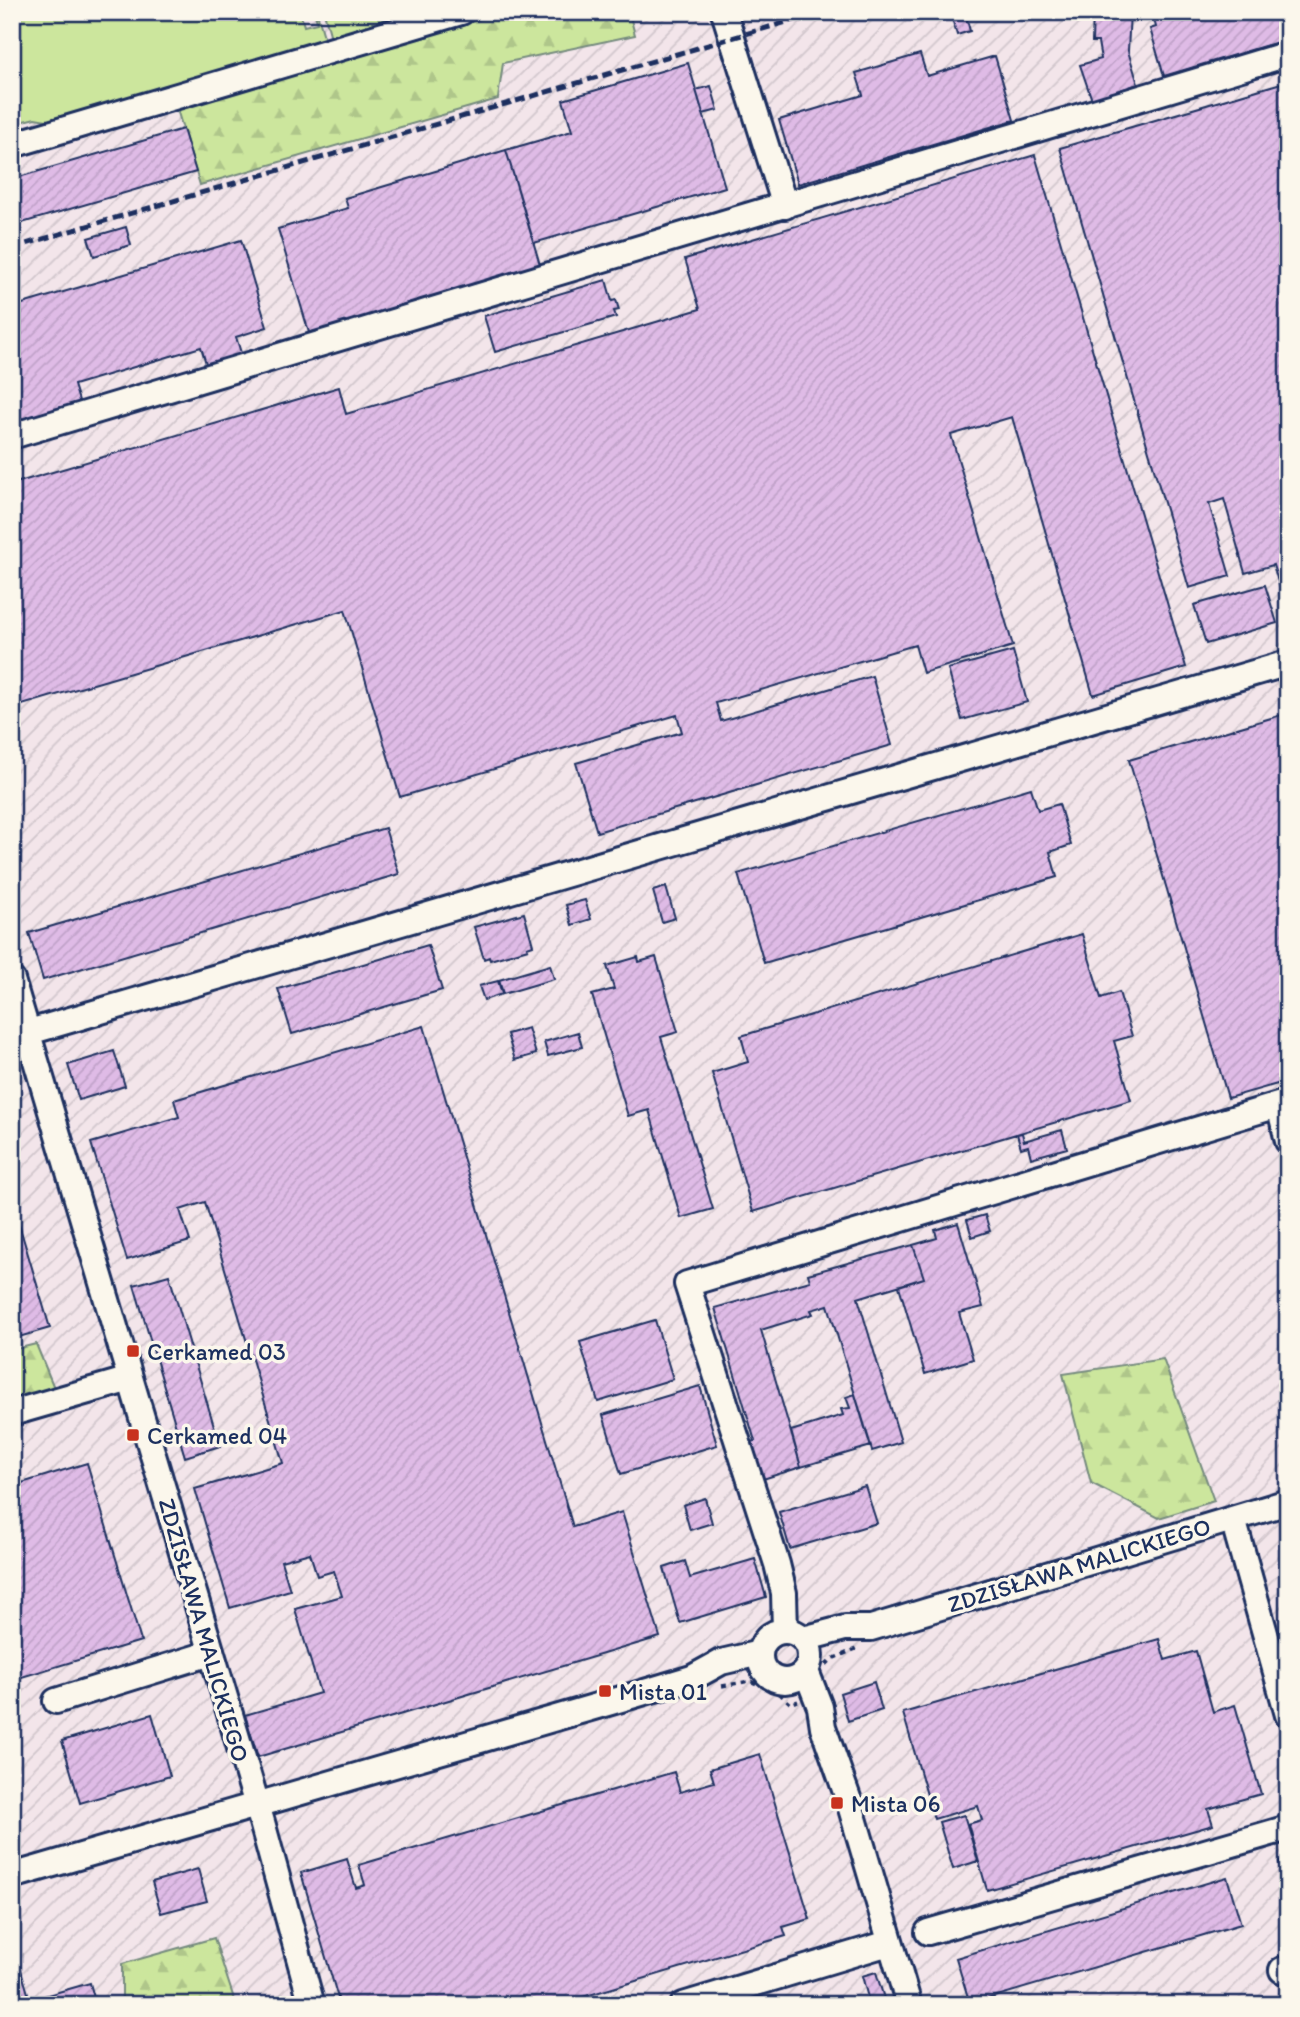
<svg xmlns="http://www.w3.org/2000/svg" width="1300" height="2017" font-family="Itim,sans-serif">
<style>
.industrial{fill:url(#industrial-furrows)}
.grass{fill:#cce69d;stroke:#748a7e;stroke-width:2}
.forest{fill:url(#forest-firs);stroke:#748a7e;stroke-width:2}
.building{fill:url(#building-hatch);stroke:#1b2f5e;stroke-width:2}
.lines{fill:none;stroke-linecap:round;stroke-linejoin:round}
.minor-casing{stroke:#1b2f5e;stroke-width:30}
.path{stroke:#1b2f5e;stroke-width:3.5;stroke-dasharray:5 5;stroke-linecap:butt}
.minor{stroke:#fbf7ec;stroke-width:24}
.rail{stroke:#1b2f5e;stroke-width:5;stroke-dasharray:10 5;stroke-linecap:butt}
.poi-dot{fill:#c8321e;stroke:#fbf7ec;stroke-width:2.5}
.labels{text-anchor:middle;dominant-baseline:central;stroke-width:7;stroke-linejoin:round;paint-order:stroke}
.poi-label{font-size:24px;fill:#1b2f5e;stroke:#fbf7ec;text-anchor:start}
.street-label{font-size:24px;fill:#1b2f5e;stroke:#fbf7ec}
</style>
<defs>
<pattern id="industrial-furrows" width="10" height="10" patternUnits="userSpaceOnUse" patternTransform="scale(1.75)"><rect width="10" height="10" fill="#f3e5ea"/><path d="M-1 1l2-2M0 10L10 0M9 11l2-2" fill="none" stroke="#d0c5cb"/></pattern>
<pattern id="forest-firs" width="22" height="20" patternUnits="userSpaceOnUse" patternTransform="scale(1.75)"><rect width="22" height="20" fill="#cce69d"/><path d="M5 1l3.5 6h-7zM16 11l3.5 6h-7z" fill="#afc68a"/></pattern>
<pattern id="building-hatch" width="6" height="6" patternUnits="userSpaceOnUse" patternTransform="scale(1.75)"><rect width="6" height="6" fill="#dfbbe6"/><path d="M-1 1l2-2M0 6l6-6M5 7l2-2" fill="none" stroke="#bfa1c8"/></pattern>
</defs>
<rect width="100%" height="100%" fill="#fbf7ec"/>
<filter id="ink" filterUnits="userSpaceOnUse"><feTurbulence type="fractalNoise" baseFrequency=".0143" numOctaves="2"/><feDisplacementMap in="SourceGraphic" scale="14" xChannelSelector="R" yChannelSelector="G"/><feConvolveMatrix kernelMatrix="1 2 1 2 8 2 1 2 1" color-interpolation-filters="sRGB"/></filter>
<g filter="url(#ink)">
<path class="industrial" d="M 12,12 L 1288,12 L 1288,2005 L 12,2005 Z"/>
<path class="grass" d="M 12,12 L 300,12 L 304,26 L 317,23 L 315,13 L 317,13 L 325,40 L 52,121 L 35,118 L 12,124 Z
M 324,12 L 418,12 L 331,38 Z"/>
<path class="forest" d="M 506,12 L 629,12 L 635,35 L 503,63 L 498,99 L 200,185 L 176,106 Z
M 36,1344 L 59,1400 L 12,1410 L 12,1350 Z
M 1163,1359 L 1214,1501 L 1159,1518 L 1091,1483 L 1063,1374 Z
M 214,1938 L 236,2005 L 122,2005 L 122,1964 Z"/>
<path class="building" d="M 950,12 L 965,12 L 970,31 L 957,35 Z
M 1093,12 L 1130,12 L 1128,51 L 1138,84 L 1092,100 L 1080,65 L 1101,59 L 1098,42 L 1092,42 Z
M 1152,12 L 1185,12 L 1186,17 L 1204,12 L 1288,12 L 1288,39 L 1164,76 L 1150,29 L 1156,27 Z
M 920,54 L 927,76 L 995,56 L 1014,120 L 798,184 L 779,120 L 863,95 L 856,73 Z
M 688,63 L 725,187 L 534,243 L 506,150 L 572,131 L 563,100 Z
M 1288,81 L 1288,615 L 1273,565 L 1245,573 L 1224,499 L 1209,504 L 1230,576 L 1189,588 L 1060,148 Z
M 711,86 L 718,110 L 703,114 L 696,90 Z
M 183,129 L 196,172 L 12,226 L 12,179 Z
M 506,150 L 541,268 L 310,336 L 278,229 L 348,208 L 345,198 Z
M 1035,155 L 1186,667 L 1093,695 L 1012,417 L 951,435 L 1013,646 L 923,673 L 915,645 L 716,703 L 721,721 L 872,676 L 892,745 L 597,832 L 576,763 L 682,732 L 677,715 L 400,797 L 345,610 L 12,708 L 12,484 L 339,387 L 346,414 L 700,309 L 685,259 Z
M 126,227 L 131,245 L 94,256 L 88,238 Z
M 241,240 L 267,327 L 236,337 L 242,356 L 207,367 L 201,347 L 74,385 L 80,404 L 12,424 L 12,307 Z
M 606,280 L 612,301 L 616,300 L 619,310 L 614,311 L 616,317 L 495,352 L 484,316 Z
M 1265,585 L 1277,623 L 1206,644 L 1194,605 Z
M 1013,651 L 1027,702 L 962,720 L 948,669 Z
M 1288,713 L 1288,1081 L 1228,1098 L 1129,760 Z
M 1031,788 L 1038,810 L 1059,804 L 1071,845 L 1050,852 L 1057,877 L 764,963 L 738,874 Z
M 385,828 L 399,874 L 43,980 L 29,933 Z
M 666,887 L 675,918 L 662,922 L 653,891 Z
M 585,900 L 591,919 L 572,925 L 566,905 Z
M 524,913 L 533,945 L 527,947 L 528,949 L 490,960 L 489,957 L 484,959 L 474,927 Z
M 1082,934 L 1101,998 L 1119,992 L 1132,1036 L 1114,1041 L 1131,1100 L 753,1212 L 712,1073 L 748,1062 L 741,1036 Z
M 428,945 L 442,990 L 292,1034 L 278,989 Z
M 638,957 L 639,962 L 656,957 L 678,1032 L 661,1037 L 713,1209 L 681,1218 L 649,1110 L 628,1116 L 592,995 L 614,989 L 607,966 Z
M 550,965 L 554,979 L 503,994 L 499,980 Z
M 498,981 L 502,994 L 484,1000 L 479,986 Z
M 424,1026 L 573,1527 L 622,1512 L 660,1637 L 258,1757 L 245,1715 L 320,1693 L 295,1609 L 342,1596 L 334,1571 L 317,1576 L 310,1553 L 281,1561 L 290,1590 L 230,1608 L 195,1489 L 283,1463 L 205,1202 L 180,1210 L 190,1241 L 127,1260 L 91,1143 L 179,1117 L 174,1100 Z
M 528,1028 L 536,1054 L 515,1060 L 507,1034 Z
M 578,1032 L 582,1047 L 548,1056 L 544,1042 Z
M 114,1051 L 125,1086 L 79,1100 L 68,1065 Z
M 1062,1130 L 1067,1148 L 1031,1158 L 1028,1146 L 1021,1148 L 1017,1134 L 1022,1133 L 1024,1141 Z
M 12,1201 L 50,1328 L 12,1339 Z
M 985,1215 L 990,1231 L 972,1237 L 967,1220 Z
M 958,1223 L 983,1307 L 959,1313 L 973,1359 L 925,1374 L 899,1286 L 924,1278 L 913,1245 L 937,1238 L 935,1230 Z
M 913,1245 L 924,1278 L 858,1298 L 901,1442 L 872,1451 L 828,1305 L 811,1310 L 813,1314 L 761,1330 L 801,1467 L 763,1479 L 752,1442 L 755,1441 L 715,1308 L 810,1281 L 808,1274 Z
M 169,1275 L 220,1446 L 185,1457 L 134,1285 Z
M 655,1320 L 673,1379 L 598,1402 L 580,1342 Z
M 700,1386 L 717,1445 L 621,1474 L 603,1415 Z
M 855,1394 L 871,1446 L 801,1467 L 791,1431 L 843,1415 L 841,1409 L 850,1408 L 846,1397 Z
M 87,1463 L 141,1641 L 12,1680 L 12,1486 Z
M 865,1486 L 877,1523 L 790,1549 L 779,1512 Z
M 705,1498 L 712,1523 L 690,1530 L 683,1505 Z
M 755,1559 L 766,1597 L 680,1623 L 664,1568 L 685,1561 L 690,1578 Z
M 1159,1639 L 1165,1660 L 1196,1651 L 1213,1712 L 1235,1705 L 1261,1794 L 1208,1809 L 1213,1825 L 987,1890 L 968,1824 L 982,1820 L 978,1806 L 934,1819 L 903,1713 Z
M 874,1682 L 882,1710 L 848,1721 L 840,1693 Z
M 152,1714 L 170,1776 L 80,1803 L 62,1741 Z
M 760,1754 L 810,1919 L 783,1927 L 786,1936 L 556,2005 L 340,2005 L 301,1873 L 347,1859 L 356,1888 L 365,1885 L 359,1865 L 674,1772 L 680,1792 L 714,1782 L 710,1769 Z
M 964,1815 L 978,1861 L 953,1869 L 939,1822 Z
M 1288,1860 L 1288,1894 L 1279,1862 Z
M 198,1869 L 207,1901 L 161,1913 L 152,1882 Z
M 1227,1877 L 1241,1924 L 970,2004 L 956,1958 Z
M 12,1940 L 30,2000 L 31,2005 L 12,2005 Z
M 876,1972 L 886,2005 L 870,2005 L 862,1976 Z
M 90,1983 L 96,2005 L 31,2005 L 30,2000 Z"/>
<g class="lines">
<g class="minor-casing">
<path id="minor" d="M 724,12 L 785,206
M 12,145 L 461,12
M 12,436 L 1288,54
M 12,980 L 262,1822 L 312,2005
M 12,1037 L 1288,663
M 1279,1105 L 1288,1141
M 12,1413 L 130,1379
M 1233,1519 L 1288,1715
M760 1656a25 25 0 1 1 50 0a25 25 0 1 1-50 0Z
M 785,1631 L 784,1593 L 777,1564 L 687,1284 L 1288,1102
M 803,1639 L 845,1628 L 871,1628 L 1288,1502
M 806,1671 L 820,1707 L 823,1727 L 848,1798 L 909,2005
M 56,1701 L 211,1653
M 12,1876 L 611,1702 L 692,1678 L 721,1662 L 760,1653
M 928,1932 L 1288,1828
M 1282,1970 L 1288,1968
M 683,2005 L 889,1943"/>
</g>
<path class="path" d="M 826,1665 L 832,1659 L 856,1649
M 722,1686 L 750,1681 L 780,1694 L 791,1704 L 798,1701"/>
<use href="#minor" class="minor"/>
<path class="rail" d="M 12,248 L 821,12"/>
</g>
</g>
<g class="poi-dot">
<rect x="126" y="1344" width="14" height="14" rx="3.5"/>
<rect x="126" y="1428" width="14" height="14" rx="3.5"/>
<rect x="598" y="1684" width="14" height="14" rx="3.5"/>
<rect x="830" y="1796" width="14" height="14" rx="3.5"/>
</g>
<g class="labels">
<g class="poi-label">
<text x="147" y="1351">Cerkamed 03</text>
<text x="147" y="1435">Cerkamed 04</text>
<text x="619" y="1691">Mista 01</text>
<text x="851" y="1803">Mista 06</text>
</g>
<g class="street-label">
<text transform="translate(1079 1565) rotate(-17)">ZDZISŁAWA MALICKIEGO</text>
<text transform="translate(204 1630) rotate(74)">ZDZISŁAWA MALICKIEGO</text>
</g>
</g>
<rect width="1300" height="2017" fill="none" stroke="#fbf7ec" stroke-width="42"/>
<rect x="21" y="21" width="1258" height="1975" fill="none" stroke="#1b2f5e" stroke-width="2.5" filter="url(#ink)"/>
</svg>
